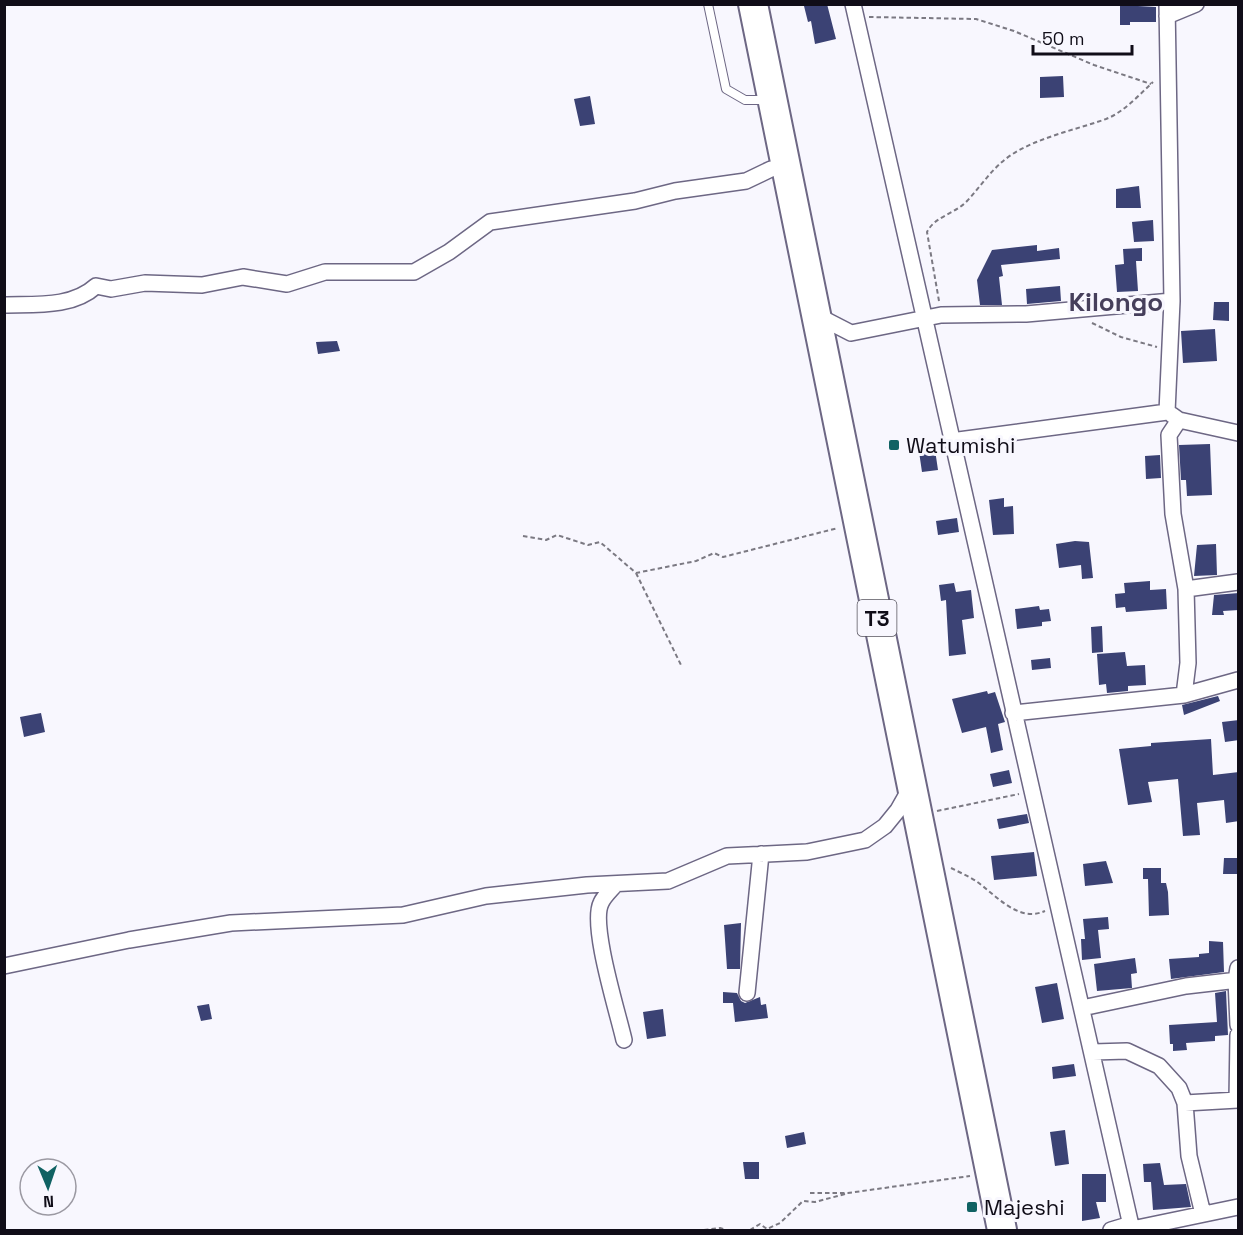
<svg xmlns="http://www.w3.org/2000/svg" width="1243" height="1235" font-family="'Space Grotesk',sans-serif">
<style>
.building{fill:#3b4274}
.lines{fill:none;stroke-linecap:round;stroke-linejoin:round}
.lane-casing{stroke:#6d6784;stroke-width:10}
.street-casing{stroke:#6d6784;stroke-width:18}
.highway-casing{stroke:#6d6784;stroke-width:32}
.path{stroke:#7b7982;stroke-width:2;stroke-dasharray:4.5 3;stroke-linecap:butt}
.lane{stroke:#fff;stroke-width:8}
.street{stroke:#fff;stroke-width:15}
.highway{stroke:#fff;stroke-width:28}
.poi-dot{fill:#106263;stroke:#f8f7fe;stroke-width:2}
.labels{text-anchor:middle;dominant-baseline:central;stroke-width:6;stroke-linejoin:round;paint-order:stroke}
.shield{fill:#f8f7fe;stroke:#56535d;stroke-width:1.5}
.shield-label{font-size:21px;font-weight:bold;fill:#100d18}
.poi-label{font-size:22px;fill:#100d18;stroke:#f8f7fe;text-anchor:start}
.quarter-label{font-size:26px;font-weight:bold;fill:#463f5b;stroke:#f8f7fe}
</style>
<rect width="100%" height="100%" fill="#f8f7fe"/>
<path class="building" d="M 813,4 L 827,4 L 836,39 L 815,44 L 811,21 L 808,22 L 804,6 Z
M 1120,5 L 1156,7 L 1156,22 L 1130,22 L 1130,25 L 1120,25 Z
M 1063,76 L 1064,97 L 1040,98 L 1040,77 Z
M 590,96 L 595,124 L 580,126 L 574,99 Z
M 1139,186 L 1141,208 L 1116,208 L 1116,189 Z
M 1153,220 L 1154,241 L 1134,242 L 1132,222 Z
M 1037,245 L 1037,251 L 1059,248 L 1060,259 L 1001,265 L 1003,276 L 999,277 L 1002,305 L 980,305 L 977,280 L 992,250 Z
M 1142,248 L 1142,261 L 1136,261 L 1138,291 L 1117,292 L 1115,265 L 1124,264 L 1123,249 Z
M 1060,286 L 1061,301 L 1027,304 L 1026,289 Z
M 1214,302 L 1229,302 L 1229,321 L 1213,320 Z
M 1215,329 L 1217,361 L 1183,363 L 1181,331 Z
M 337,341 L 340,351 L 318,354 L 316,342 Z
M 934,443 L 938,470 L 922,472 L 918,445 Z
M 1210,444 L 1212,495 L 1187,496 L 1186,480 L 1181,480 L 1179,445 Z
M 1160,455 L 1161,478 L 1146,479 L 1145,456 Z
M 1004,498 L 1004,507 L 1013,506 L 1014,534 L 993,535 L 989,500 Z
M 957,518 L 959,532 L 938,535 L 936,521 Z
M 1075,541 L 1089,542 L 1093,578 L 1082,579 L 1081,565 L 1059,568 L 1056,544 Z
M 1216,544 L 1217,575 L 1194,576 L 1197,545 Z
M 1150,581 L 1150,590 L 1166,589 L 1167,609 L 1126,612 L 1125,607 L 1116,608 L 1115,594 L 1125,593 L 1124,583 Z
M 954,583 L 956,592 L 971,590 L 974,618 L 962,620 L 966,654 L 949,656 L 946,600 L 941,601 L 939,585 Z
M 1239,593 L 1239,610 L 1223,611 L 1224,615 L 1212,615 L 1214,595 Z
M 1039,606 L 1040,610 L 1049,609 L 1051,621 L 1042,622 L 1042,626 L 1017,629 L 1015,609 Z
M 1102,626 L 1103,652 L 1092,653 L 1091,627 Z
M 1125,652 L 1127,666 L 1145,665 L 1146,685 L 1128,686 L 1128,691 L 1107,693 L 1106,684 L 1099,685 L 1097,654 Z
M 1050,658 L 1051,668 L 1032,670 L 1031,660 Z
M 987,691 L 988,694 L 995,692 L 1005,722 L 998,724 L 1003,750 L 991,753 L 986,727 L 962,733 L 952,699 Z
M 1218,696 L 1220,701 L 1184,715 L 1182,705 Z
M 41,713 L 45,732 L 24,737 L 20,717 Z
M 1239,720 L 1239,740 L 1225,742 L 1222,722 Z
M 1211,739 L 1213,775 L 1239,772 L 1239,821 L 1226,823 L 1224,800 L 1197,803 L 1200,835 L 1183,836 L 1178,779 L 1148,782 L 1152,802 L 1128,805 L 1119,749 L 1151,746 L 1151,743 Z
M 1009,770 L 1012,783 L 993,787 L 990,774 Z
M 1027,814 L 1029,823 L 999,829 L 997,819 Z
M 1034,852 L 1037,876 L 994,880 L 991,856 Z
M 1224,858 L 1239,858 L 1239,874 L 1223,874 Z
M 1106,861 L 1113,883 L 1085,886 L 1083,864 Z
M 1143,868 L 1161,868 L 1161,883 L 1166,883 L 1168,892 L 1169,915 L 1149,916 L 1148,879 L 1143,879 Z
M 1108,917 L 1109,929 L 1098,930 L 1101,958 L 1082,960 L 1081,939 L 1085,939 L 1083,919 Z
M 741,923 L 740,969 L 727,969 L 724,925 Z
M 1209,941 L 1223,942 L 1224,972 L 1171,979 L 1169,959 L 1199,957 L 1199,954 L 1209,953 Z
M 1135,958 L 1137,973 L 1131,974 L 1132,988 L 1097,991 L 1094,964 Z
M 1057,983 L 1064,1019 L 1042,1023 L 1035,987 Z
M 1226,991 L 1228,1035 L 1215,1036 L 1215,1041 L 1186,1043 L 1187,1050 L 1173,1051 L 1173,1044 L 1170,1044 L 1169,1025 L 1217,1022 L 1215,993 Z
M 723,992 L 737,993 L 741,1001 L 745,1003 L 760,997 L 761,1005 L 766,1004 L 768,1018 L 735,1022 L 733,1003 L 723,1003 Z
M 209,1004 L 212,1019 L 201,1021 L 197,1006 Z
M 663,1009 L 666,1036 L 647,1039 L 643,1012 Z
M 1074,1064 L 1076,1076 L 1053,1079 L 1052,1067 Z
M 1065,1130 L 1069,1164 L 1055,1166 L 1050,1132 Z
M 804,1132 L 806,1144 L 787,1148 L 785,1136 Z
M 743,1162 L 759,1162 L 759,1179 L 745,1179 Z
M 1160,1163 L 1164,1185 L 1186,1184 L 1191,1207 L 1153,1210 L 1151,1182 L 1144,1182 L 1143,1164 Z
M 1082,1174 L 1106,1174 L 1106,1202 L 1096,1202 L 1100,1218 L 1082,1221 Z"/>
<g class="lines">
<g class="lane-casing">
<path id="lane" d="M 708,4 L 726,89 L 745,100 L 768,100"/>
</g>
<g class="street-casing">
<path id="street" d="M 853,4 L 1132,1230
M 1167,16 L 1196,4
M 4,305 C 35,304 72,308 96,286 L 111,289 L 145,283 L 202,285 L 243,277 L 287,284 L 325,272 L 414,272 L 449,252 L 490,222 L 635,201 L 675,191 L 746,181 L 771,169
M 816,315 L 851,333 L 941,315 L 1026,314 L 1172,301
M 1172,415 L 1179,420 L 1238,433
M 1179,420 L 1169,435 L 1173,514 L 1186,589 L 1188,663 L 1184,695
M 951,441 L 1167,412 L 1172,301 L 1167,4
M 1186,589 L 1238,582
M 1013,713 L 1184,695 L 1238,680
M 615,885 C 611,890 604,896 601,903 C 590,925 618,1013 624,1040
M 4,966 L 129,940 L 231,923 L 403,915 L 486,896 L 587,885 L 668,881 L 727,856 L 807,852 L 865,840 L 885,826 L 898,810 L 911,787
M 1238,968 L 1236,980 L 1238,1025
M 747,993 L 761,854
M 1082,1008 L 1186,986 L 1238,980
M 1093,1052 L 1127,1051 L 1159,1066 L 1179,1088 L 1185,1103 L 1189,1156 L 1203,1214
M 1237,1100 L 1238,1035
M 1185,1103 L 1238,1100
M 1132,1229 L 1238,1207
M 1111,1230 L 1131,1224"/>
</g>
<g class="highway-casing">
<path id="highway" d="M 753,4 L 1002,1230"/>
</g>
<path class="path" d="M 869,17 L 976,19 L 1014,31 L 1094,65 L 1151,84
M 939,301 L 927,232 C 935,216 955,214 967,201 C 982,185 992,168 1011,155 C 1039,137 1075,130 1106,119 C 1124,112 1139,95 1153,82
M 1092,323 L 1121,337 L 1157,347
M 523,536 L 546,540 L 557,535 L 588,545 L 600,542 L 636,573 L 696,561 L 714,553 L 723,557 L 838,528
M 636,573 L 681,665
M 937,811 L 1019,794
M 951,868 C 959,872 968,876 976,881 C 996,895 1018,923 1045,911
M 810,1193 L 848,1193 L 970,1176
M 704,1230 L 720,1228 L 726,1230
M 750,1230 L 760,1224 L 767,1229 L 780,1223 L 803,1201 L 815,1202 L 845,1194"/>
<use href="#lane" class="lane"/>
<use href="#street" class="street"/>
<use href="#highway" class="highway"/>
</g>
<g class="poi-dot">
<rect x="888" y="439" width="12" height="12" rx="3"/>
<rect x="966" y="1201" width="12" height="12" rx="3"/>
</g>
<g class="labels">
<rect class="shield" x="857.5" y="600" width="39" height="36" rx="4.5"/>
<g class="shield-label">
<text x="877" y="618">T3</text>
</g>
<g class="poi-label">
<text x="906" y="445">Watumishi</text>
<text x="984" y="1207">Majeshi</text>
</g>
<g class="quarter-label">
<text x="1116" y="302">Kilongo</text>
</g>
</g>
<rect width="1243" height="1235" fill="none" stroke="#100d18" stroke-width="12"/>
<g transform="translate(48 1187) rotate(178)"><circle r="28" fill="#f8f7fe" stroke="#9b99a2" stroke-width="1.5"/>
<path d="M0-4.5L10 22L0 15L-10 22Z" fill="#106263"/>
<text y="-9" font-size="16" font-weight="bold" text-anchor="middle" fill="#100d18">N</text>
</g>
<path d="M1033 45v9h99v-9" fill="none" stroke="#100d18" stroke-width="3"/>
<text x="1042" y="45" font-size="18" fill="#100d18" stroke="#f8f7fe" stroke-width="4.5" paint-order="stroke">50 m</text>
</svg>
